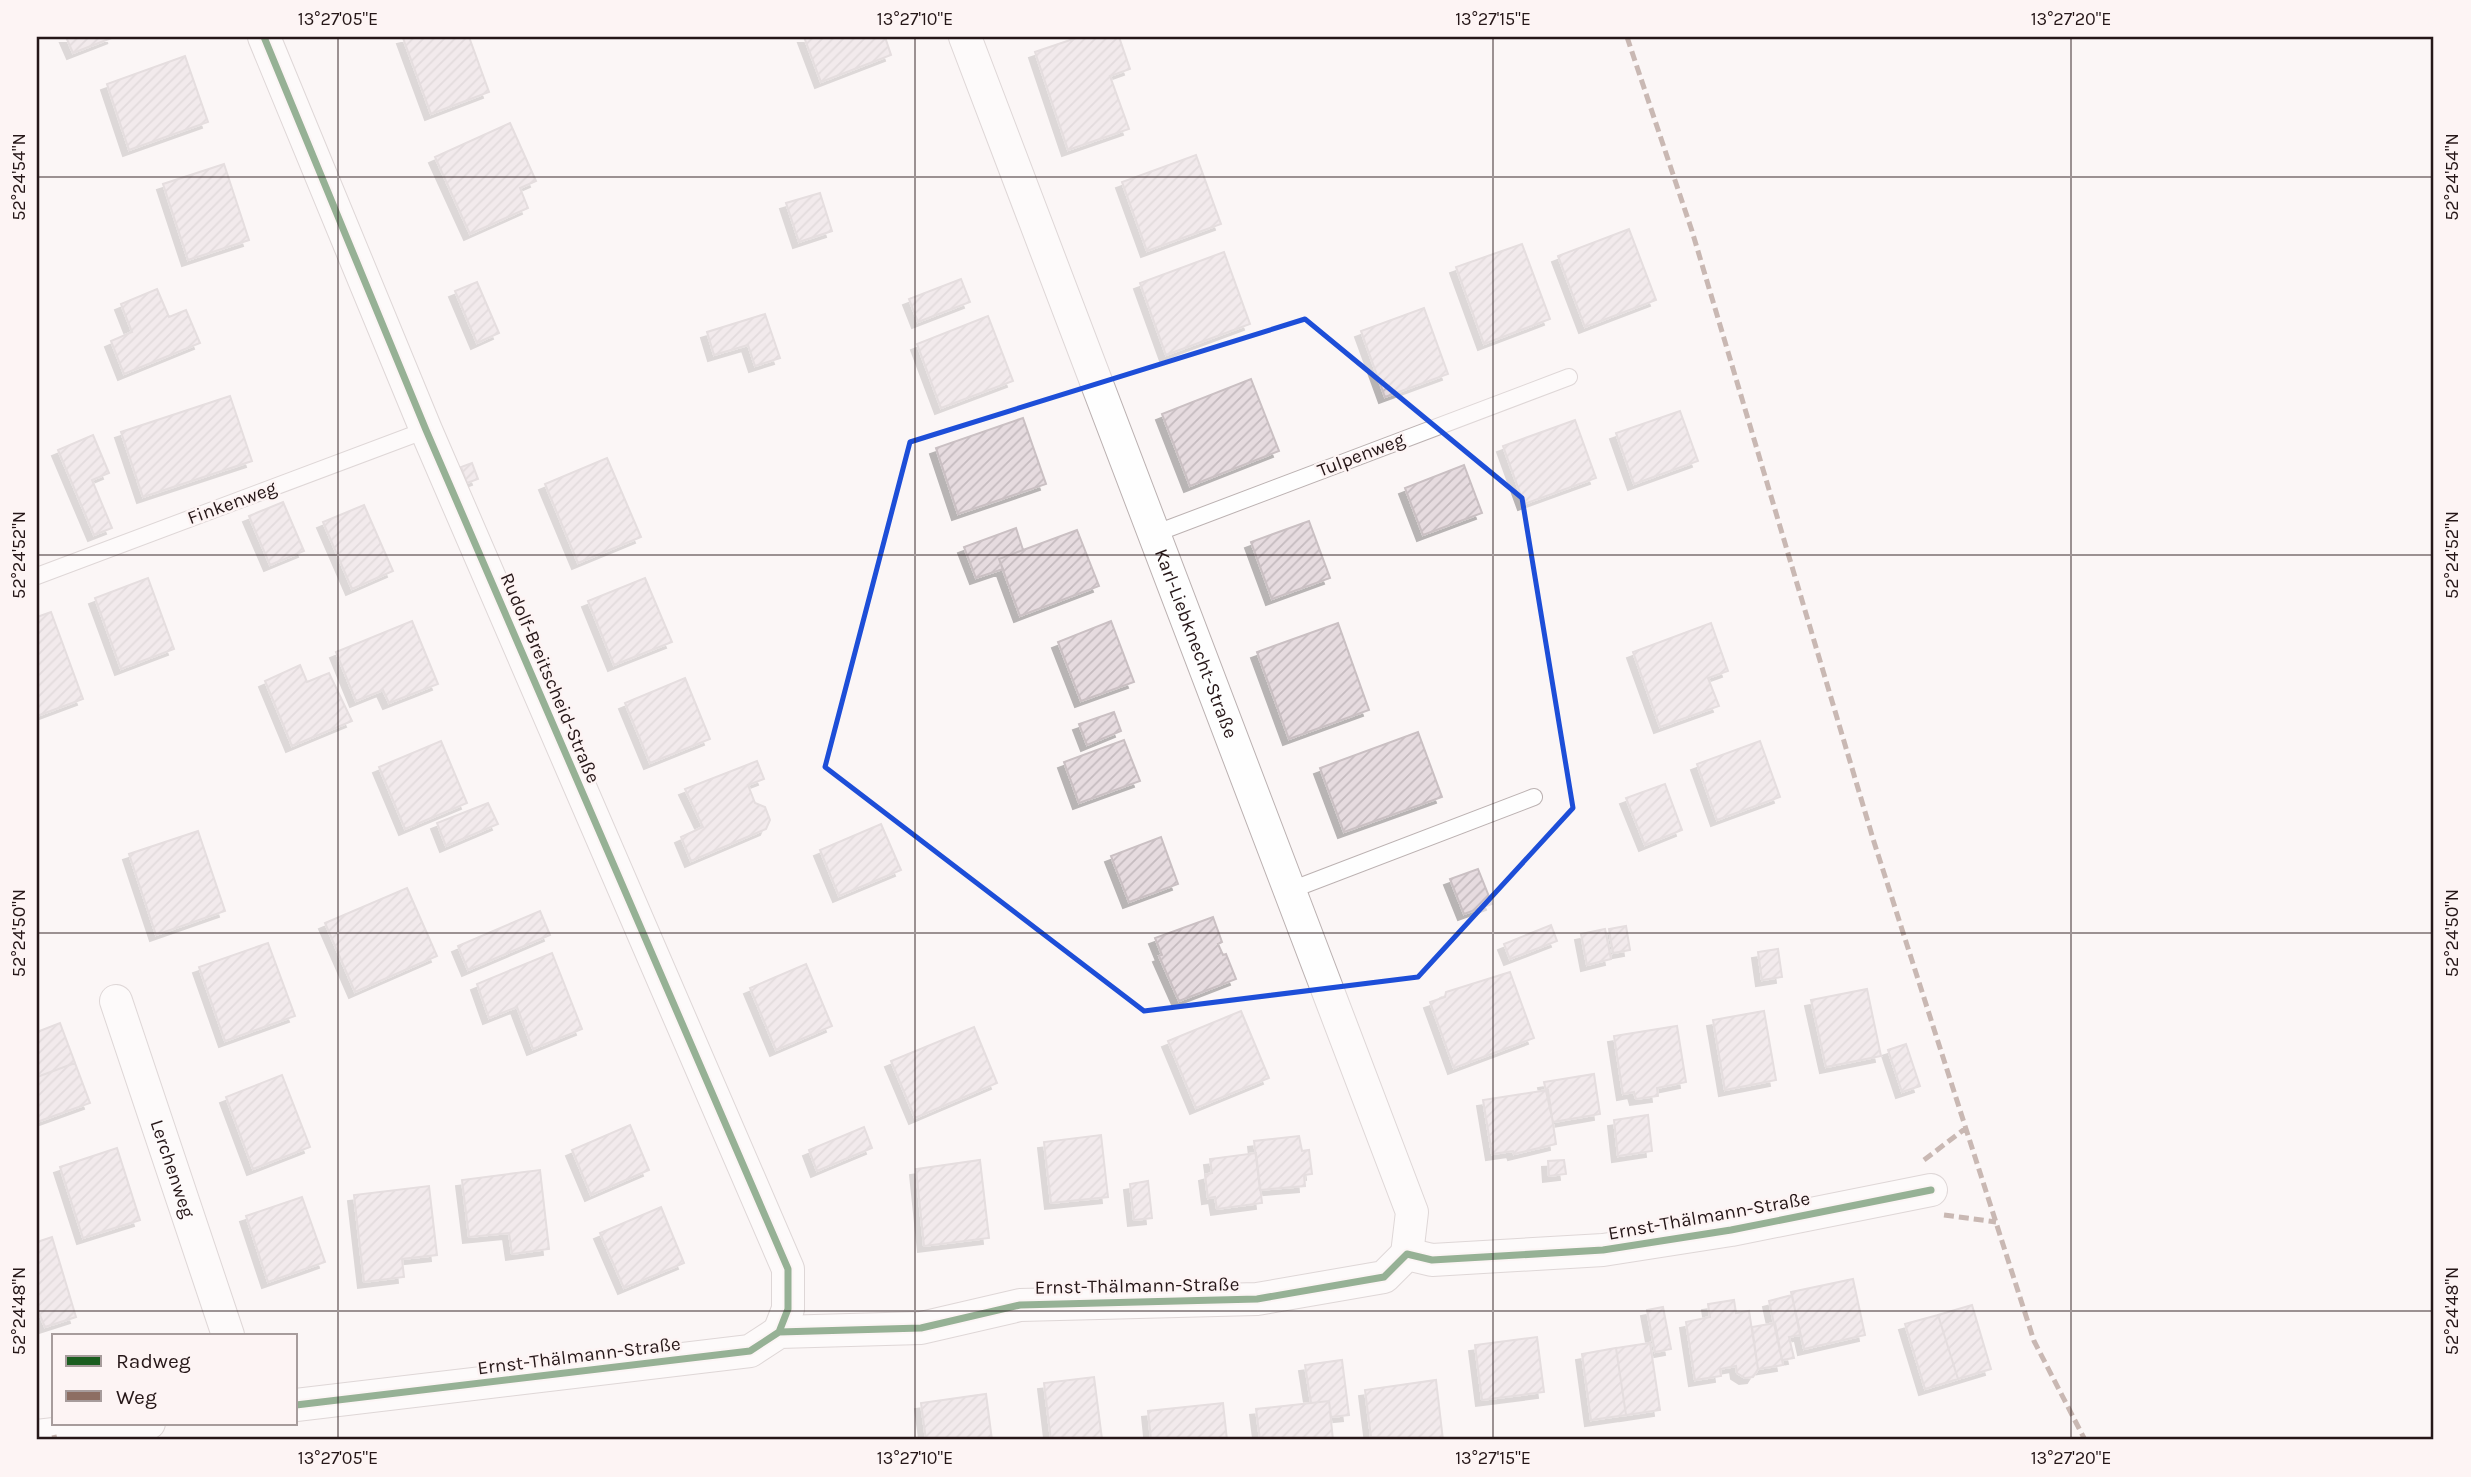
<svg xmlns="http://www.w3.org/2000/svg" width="2471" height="1477" font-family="Karla,sans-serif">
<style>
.building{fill:url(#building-hatch);stroke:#cac0c3;stroke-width:2;filter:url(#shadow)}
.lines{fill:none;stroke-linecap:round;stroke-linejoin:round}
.service-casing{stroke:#bbb1b1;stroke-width:18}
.minor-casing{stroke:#bbb1b1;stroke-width:34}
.service{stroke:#fefefe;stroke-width:16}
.minor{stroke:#fefefe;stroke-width:32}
.quiet{stroke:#8d6e63;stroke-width:5;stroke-dasharray:10 5;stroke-linecap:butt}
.cycleway-casing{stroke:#fdf4f4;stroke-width:11}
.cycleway{stroke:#1b5e20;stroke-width:7}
.marked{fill:none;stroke:#1d4ed8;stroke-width:5;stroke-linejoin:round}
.ticks{fill:none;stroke:#261718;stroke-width:2;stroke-opacity:0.45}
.labels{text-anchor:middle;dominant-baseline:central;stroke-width:5;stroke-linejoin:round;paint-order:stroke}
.street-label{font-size:19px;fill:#261718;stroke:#fdf4f4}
.neatline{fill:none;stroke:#261718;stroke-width:2.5}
.ticks-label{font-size:18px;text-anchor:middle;fill:#261718}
</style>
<defs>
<pattern id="building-hatch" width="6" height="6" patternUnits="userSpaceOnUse" patternTransform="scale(1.75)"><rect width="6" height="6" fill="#e6dbdf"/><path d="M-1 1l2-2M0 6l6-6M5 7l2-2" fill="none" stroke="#c5bbbf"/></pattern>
<filter id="shadow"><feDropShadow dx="-6" dy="6" stdDeviation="0" flood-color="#0004"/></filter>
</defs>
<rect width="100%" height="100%" fill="#fbf6f6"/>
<path class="building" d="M 66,37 L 114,37 L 73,53 Z
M 407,37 L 469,37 L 489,92 L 431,114 L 403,38 Z
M 804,37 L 885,37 L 891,55 L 821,82 Z
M 1079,37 L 1119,37 L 1130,69 L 1110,76 L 1129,129 L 1068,150 L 1035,52 Z
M 185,56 L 208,122 L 129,150 L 107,84 Z
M 510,123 L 536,181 L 520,188 L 528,208 L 470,234 L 435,157 Z
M 1196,155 L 1221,224 L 1147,251 L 1122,182 Z
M 224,164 L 249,240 L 188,260 L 163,184 Z
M 820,193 L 832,231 L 799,242 L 786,203 Z
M 1629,229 L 1656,300 L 1585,327 L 1558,256 Z
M 1522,244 L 1550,319 L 1484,344 L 1456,267 Z
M 1224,252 L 1250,324 L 1166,355 L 1140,283 Z
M 961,279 L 970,302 L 918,322 L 909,299 Z
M 477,282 L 499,333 L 477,343 L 455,291 Z
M 157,289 L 169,317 L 186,310 L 200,343 L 124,374 L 111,341 L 132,332 L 121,304 Z
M 1424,308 L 1448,374 L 1385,397 L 1361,331 Z
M 765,314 L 780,358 L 755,366 L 748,345 L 714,355 L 707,332 Z
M 988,316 L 1013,381 L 941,408 L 917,344 Z
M 1251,379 L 1279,451 L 1190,486 L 1162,414 Z
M 230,396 L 252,461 L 143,497 L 121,432 Z
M 1680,411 L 1698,461 L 1634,484 L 1616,433 Z
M 1023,418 L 1046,484 L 958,514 L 936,448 Z
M 1575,420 L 1596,478 L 1524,504 L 1503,446 Z
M 93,435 L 109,473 L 92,480 L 112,528 L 94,535 L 58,450 Z
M 607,458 L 641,537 L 578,563 L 545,484 Z
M 472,463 L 478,479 L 467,483 L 461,467 Z
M 1464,465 L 1482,513 L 1423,535 L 1405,488 Z
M 283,502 L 304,551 L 270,565 L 249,516 Z
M 364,505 L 393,571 L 352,589 L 323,522 Z
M 1309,521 L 1330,578 L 1272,599 L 1251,542 Z
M 1016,528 L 1023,550 L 999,559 L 1003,569 L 976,578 L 964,547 Z
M 1077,530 L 1099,586 L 1020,616 L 999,559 Z
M 148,578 L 174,649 L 121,669 L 95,598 Z
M 645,578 L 672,642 L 614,665 L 588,601 Z
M 51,612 L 83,699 L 37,716 L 37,617 Z
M 412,621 L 438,684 L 389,703 L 383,690 L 356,701 L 336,652 Z
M 1111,621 L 1134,682 L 1081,701 L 1058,642 Z
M 1338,623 L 1369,710 L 1289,739 L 1257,652 Z
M 1711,623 L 1728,671 L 1708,678 L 1719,706 L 1660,727 L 1633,652 Z
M 300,665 L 307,682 L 329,673 L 352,721 L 292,746 L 265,681 Z
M 685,678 L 710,739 L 650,763 L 625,703 Z
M 1114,712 L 1121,731 L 1087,745 L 1079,724 Z
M 1418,732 L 1442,797 L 1344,832 L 1320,768 Z
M 1124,740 L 1140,781 L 1079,803 L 1064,762 Z
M 441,741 L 467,803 L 405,829 L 379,767 Z
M 1760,741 L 1780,797 L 1717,820 L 1697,764 Z
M 757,761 L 764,779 L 748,785 L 755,803 L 765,807 L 770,820 L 766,829 L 691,861 L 681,837 L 703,827 L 685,789 Z
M 1665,784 L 1682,830 L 1645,845 L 1626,798 Z
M 488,803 L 498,824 L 446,846 L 437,823 Z
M 881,824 L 901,870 L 839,896 L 820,850 Z
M 198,831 L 225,911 L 156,935 L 129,854 Z
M 1161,837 L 1178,884 L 1129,902 L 1111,856 Z
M 1478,869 L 1492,904 L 1464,914 L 1450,879 Z
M 407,888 L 437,956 L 355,992 L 325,923 Z
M 540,911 L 550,935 L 468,970 L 458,946 Z
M 1213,917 L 1222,942 L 1218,944 L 1223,955 L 1226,954 L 1236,979 L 1179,1001 L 1159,956 L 1162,955 L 1155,938 Z
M 1551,925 L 1557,941 L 1510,959 L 1504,944 Z
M 1626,926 L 1630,950 L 1613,953 L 1609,929 Z
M 1605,929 L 1611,959 L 1587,965 L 1581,934 Z
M 268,943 L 295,1016 L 225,1041 L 199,967 Z
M 1778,949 L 1782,977 L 1762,980 L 1758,952 Z
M 552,953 L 582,1029 L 533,1049 L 517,1007 L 489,1018 L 477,984 Z
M 806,964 L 832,1026 L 776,1050 L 750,988 Z
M 1510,972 L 1534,1038 L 1454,1068 L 1430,1002 L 1445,997 L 1446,992 Z
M 1867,989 L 1881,1056 L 1826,1067 L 1811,1000 Z
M 1241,1011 L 1269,1078 L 1196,1108 L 1168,1041 Z
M 1764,1011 L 1776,1080 L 1725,1090 L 1713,1020 Z
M 60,1023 L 75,1063 L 37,1077 L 37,1032 Z
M 1677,1026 L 1686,1082 L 1657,1088 L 1658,1096 L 1636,1099 L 1634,1092 L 1623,1094 L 1614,1036 Z
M 974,1027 L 997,1083 L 915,1118 L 891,1061 Z
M 1906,1044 L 1920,1086 L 1902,1092 L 1888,1050 Z
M 75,1063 L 90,1103 L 37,1122 L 37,1077 Z
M 1594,1074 L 1600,1114 L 1553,1122 L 1544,1082 Z
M 282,1075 L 310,1147 L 253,1169 L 226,1097 Z
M 1548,1090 L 1556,1144 L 1514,1154 L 1513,1151 L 1492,1154 L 1483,1100 Z
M 1648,1115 L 1652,1151 L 1618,1156 L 1614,1120 Z
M 630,1125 L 649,1170 L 591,1195 L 572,1150 Z
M 864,1127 L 872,1148 L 817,1171 L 809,1150 Z
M 1101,1135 L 1108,1197 L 1051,1203 L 1044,1142 Z
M 1299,1136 L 1302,1151 L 1309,1150 L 1312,1174 L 1304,1175 L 1305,1186 L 1260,1190 L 1254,1141 Z
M 117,1148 L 140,1220 L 83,1238 L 60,1167 Z
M 1256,1153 L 1262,1203 L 1217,1209 L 1215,1197 L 1208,1198 L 1205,1175 L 1212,1173 L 1210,1159 Z
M 980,1160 L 989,1238 L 924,1246 L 916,1169 Z
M 1564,1160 L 1566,1174 L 1549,1176 L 1548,1161 Z
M 540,1170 L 549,1249 L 512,1254 L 509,1233 L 469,1237 L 462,1180 Z
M 1148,1181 L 1152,1218 L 1134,1220 L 1130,1184 Z
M 429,1186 L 437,1255 L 402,1259 L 404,1277 L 364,1282 L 354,1195 Z
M 302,1197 L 325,1262 L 268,1282 L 246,1216 Z
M 661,1207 L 684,1263 L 624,1288 L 600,1233 Z
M 52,1237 L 76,1317 L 45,1327 L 39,1313 L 37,1314 L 37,1242 Z
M 1853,1279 L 1865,1335 L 1804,1349 L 1791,1292 Z
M 1792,1295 L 1800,1335 L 1789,1337 L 1794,1358 L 1782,1360 L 1769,1301 Z
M 1734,1300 L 1736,1313 L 1749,1311 L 1758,1369 L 1753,1377 L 1745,1378 L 1737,1373 L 1736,1366 L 1720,1369 L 1721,1376 L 1695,1380 L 1686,1322 L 1710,1317 L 1708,1304 Z
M 1972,1305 L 1991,1369 L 1958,1379 L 1938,1315 Z
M 1663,1307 L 1671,1349 L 1655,1352 L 1647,1310 Z
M 1938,1315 L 1958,1379 L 1925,1389 L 1905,1324 Z
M 1775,1323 L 1783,1365 L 1758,1369 L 1752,1327 Z
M 1537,1337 L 1544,1392 L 1482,1400 L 1475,1345 Z
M 1650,1343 L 1660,1410 L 1626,1415 L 1616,1348 Z
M 1616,1348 L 1626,1415 L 1591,1420 L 1582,1354 Z
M 1342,1360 L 1349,1415 L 1331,1417 L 1329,1401 L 1311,1403 L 1305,1365 Z
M 1094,1377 L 1102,1439 L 1051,1440 L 1044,1383 Z
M 1436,1380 L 1443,1440 L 1371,1437 L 1365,1390 Z
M 986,1394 L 992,1440 L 926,1440 L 921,1403 Z
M 1329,1401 L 1333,1440 L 1260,1440 L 1256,1409 Z
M 1223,1403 L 1227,1440 L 1151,1440 L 1148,1411 Z"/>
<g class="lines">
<g class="service-casing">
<path id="service" d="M 1154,534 L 1569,377
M 37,576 L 426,430
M 1291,890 L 1534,797"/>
</g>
<g class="minor-casing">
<g id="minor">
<path d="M 264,37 L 426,430 L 788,1269 L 788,1309 L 779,1332"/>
<path id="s1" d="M 965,37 L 1412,1212 L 1407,1254"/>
<path id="s2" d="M 116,1001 L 228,1335"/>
<path d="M 296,1405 L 750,1351 L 779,1332 L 921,1328 L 1020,1305 L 1257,1299 L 1384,1277 L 1407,1254 L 1432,1260 L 1603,1250 L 1731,1230 L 1931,1190"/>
<path d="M 37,1436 L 149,1423"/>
</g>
</g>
<use href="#service" class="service"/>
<use href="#minor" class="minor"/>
<path class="quiet" d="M 1627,37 L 1692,231 L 1874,842 L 2034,1341 L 2085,1440
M 1924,1160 L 1966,1128
M 1944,1215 L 1996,1222
M 54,1435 L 55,1440"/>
<g class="cycleway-casing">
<path id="cycleway" d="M 264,37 L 426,430 L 788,1269 L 788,1309 L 779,1332
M 296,1405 L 750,1351 L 779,1332 L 921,1328 L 1020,1305 L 1257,1299 L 1384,1277 L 1407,1254 L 1432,1260 L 1603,1250 L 1731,1230 L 1931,1190"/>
</g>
<use href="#cycleway" class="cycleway"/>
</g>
<path d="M0 0H2471V1477H0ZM 1305,319 L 1522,498 L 1573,808 L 1418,977 L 1144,1011 L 825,767 L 910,442 Z" fill="#fbf6f6" fill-opacity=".55" fill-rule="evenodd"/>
<path class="marked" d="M 1305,319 L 1522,498 L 1573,808 L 1418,977 L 1144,1011 L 825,767 L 910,442 Z"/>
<path class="ticks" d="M 338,37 L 338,1440M 915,37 L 915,1440M 1493,37 L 1493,1440M 2071,37 L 2071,1440M 37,177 L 2434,177M 37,555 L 2434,555M 37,933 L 2434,933M 37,1311 L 2434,1311"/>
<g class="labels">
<g class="street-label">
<text transform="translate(1361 455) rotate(-21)">Tulpenweg</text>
<text transform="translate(232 503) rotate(-20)">Finkenweg</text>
<text stroke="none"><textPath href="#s1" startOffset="649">Karl-Liebknecht-Straße</textPath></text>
<text transform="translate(550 678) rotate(67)">Rudolf-Breitscheid-Straße</text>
<text stroke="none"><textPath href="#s2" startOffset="177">Lerchenweg</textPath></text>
<text transform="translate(1709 1216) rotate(-10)">Ernst-Thälmann-Straße</text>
<text transform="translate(1137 1286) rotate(-1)">Ernst-Thälmann-Straße</text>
<text transform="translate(579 1356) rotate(-7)">Ernst-Thälmann-Straße</text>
</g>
</g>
<rect width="2471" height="1477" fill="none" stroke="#fdf4f4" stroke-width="77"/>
<rect x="52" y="1334" width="245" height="91" fill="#fdf4f4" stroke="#a79c9c" stroke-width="2"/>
<rect x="66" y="1356" width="35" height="10" fill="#1b5e20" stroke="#a79c9c" stroke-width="2"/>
<text x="116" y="1368" font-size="21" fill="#261718">Radweg</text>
<rect x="66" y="1391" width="35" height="10" fill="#8d6e63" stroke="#a79c9c" stroke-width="2"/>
<text x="116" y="1404" font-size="21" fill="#261718">Weg</text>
<rect x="38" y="38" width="2394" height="1400" class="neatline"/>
<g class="ticks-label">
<text x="338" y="25">13°27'05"E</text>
<text x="915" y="25">13°27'10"E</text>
<text x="1493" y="25">13°27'15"E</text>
<text x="2071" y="25">13°27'20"E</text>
<text transform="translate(19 177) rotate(-90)" y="6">52°24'54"N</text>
<text transform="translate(2452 177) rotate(-90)" y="6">52°24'54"N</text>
<text transform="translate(19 555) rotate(-90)" y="6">52°24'52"N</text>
<text transform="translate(2452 555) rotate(-90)" y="6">52°24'52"N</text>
<text transform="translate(19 933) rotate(-90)" y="6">52°24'50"N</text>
<text transform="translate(2452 933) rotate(-90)" y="6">52°24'50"N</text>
<text transform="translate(19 1311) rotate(-90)" y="6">52°24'48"N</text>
<text transform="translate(2452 1311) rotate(-90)" y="6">52°24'48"N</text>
<text x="338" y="1464">13°27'05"E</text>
<text x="915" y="1464">13°27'10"E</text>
<text x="1493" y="1464">13°27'15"E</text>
<text x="2071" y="1464">13°27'20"E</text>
</g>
</svg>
